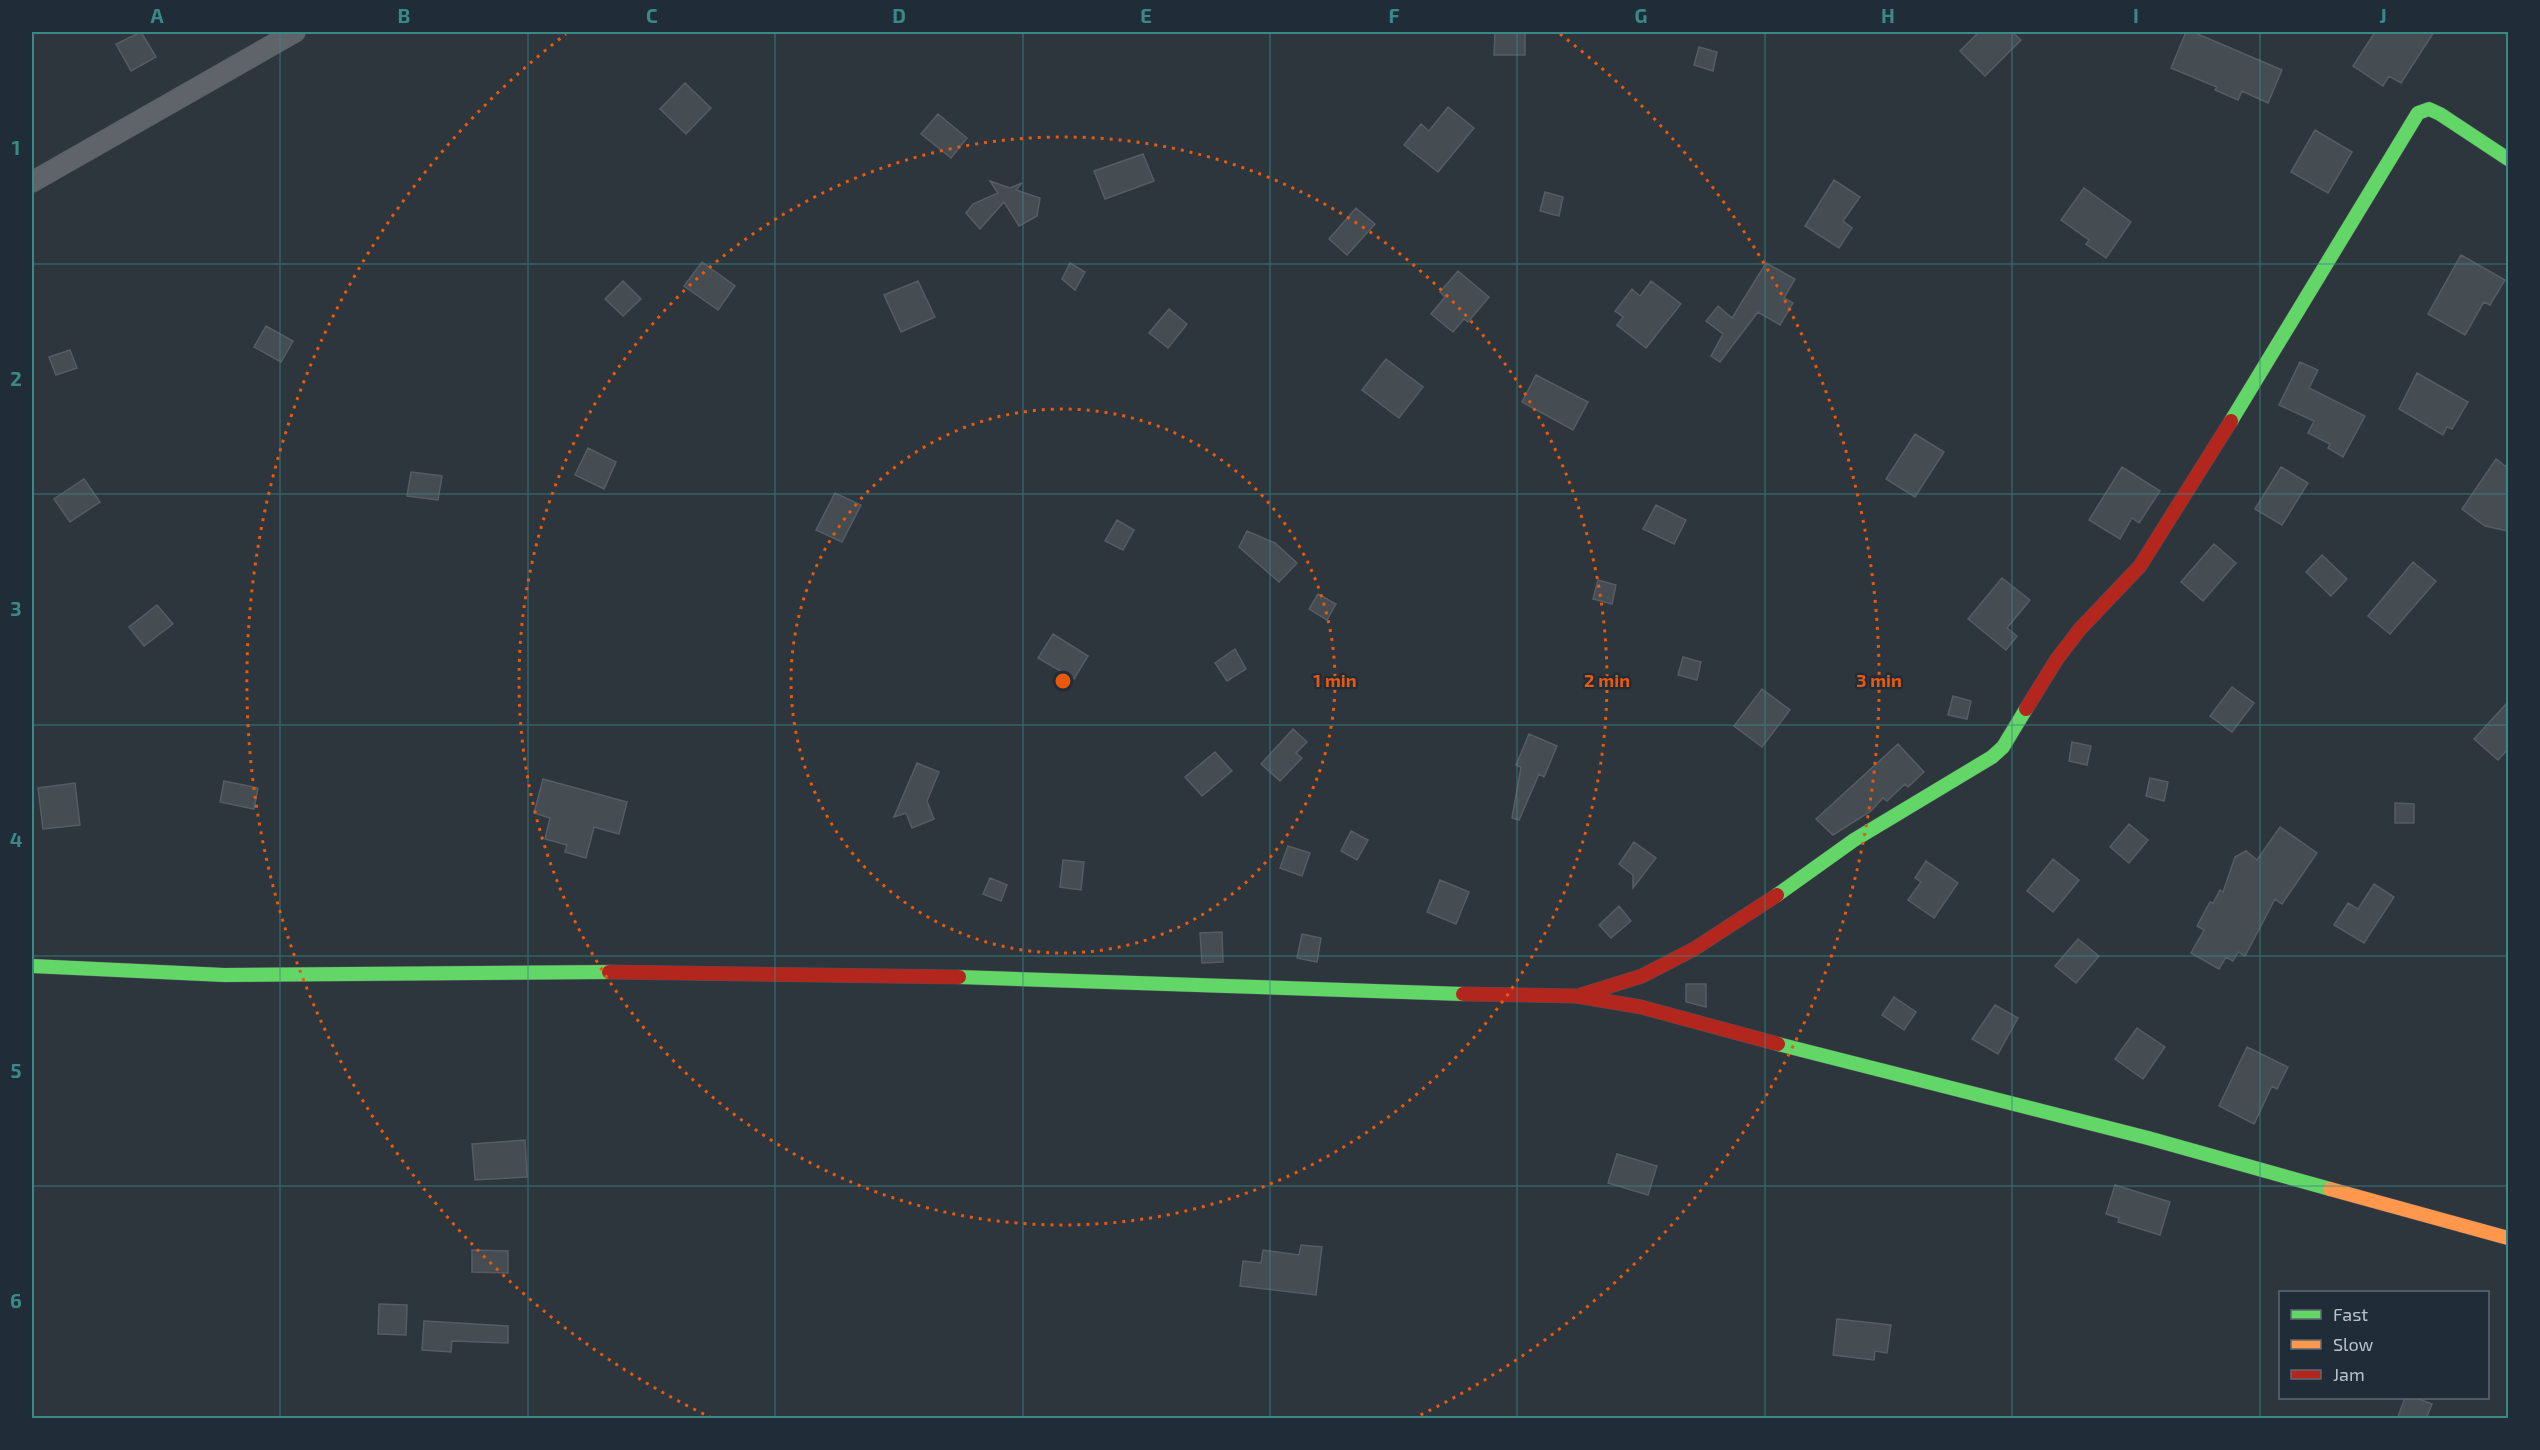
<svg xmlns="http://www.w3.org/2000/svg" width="2540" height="1450" font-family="'Exo 2',sans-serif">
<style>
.building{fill:#454c52;stroke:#565c64;stroke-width:1.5}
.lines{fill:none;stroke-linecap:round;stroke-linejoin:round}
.street-casing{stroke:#4c5157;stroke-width:22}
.fast-casing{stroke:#4c5157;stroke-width:15}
.slow-casing{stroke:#4c5157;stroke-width:15}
.jam-casing{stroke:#4c5157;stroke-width:15}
.street{stroke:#5e646a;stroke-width:21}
.fast{stroke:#63d668;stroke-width:14}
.slow{stroke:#ff974d;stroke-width:14}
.jam{stroke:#b3261e;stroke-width:14}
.grid{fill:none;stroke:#3a8986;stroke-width:1.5;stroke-opacity:0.55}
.ring{fill:none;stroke:#e8590c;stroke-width:3;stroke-dasharray:3 6}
.centre{fill:#e8590c;stroke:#202c38;stroke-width:3}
.ring-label{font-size:18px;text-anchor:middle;font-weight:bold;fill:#e8590c;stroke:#202c38;stroke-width:4.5;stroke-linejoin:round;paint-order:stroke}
.neatline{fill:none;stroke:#3a8986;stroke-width:2}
.grid-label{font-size:20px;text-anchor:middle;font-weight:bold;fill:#3a8986}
</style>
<rect width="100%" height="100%" fill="#2d353d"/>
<path class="building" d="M 141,32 L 156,57 L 131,71 L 116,44 Z
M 1495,32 L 1525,32 L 1525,55 L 1494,55 Z
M 1979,32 L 2012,32 L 2021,40 L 1985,76 L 1960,51 Z
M 2186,32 L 2193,32 L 2282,70 L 2268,103 L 2242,91 L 2238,100 L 2215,90 L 2217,87 L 2171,68 Z
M 2375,32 L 2434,32 L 2401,83 L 2389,76 L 2383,86 L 2353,66 Z
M 1699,47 L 1717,52 L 1713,71 L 1694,65 Z
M 685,83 L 711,108 L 686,134 L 660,109 Z
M 1448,107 L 1474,128 L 1438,172 L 1404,145 L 1421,124 L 1429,131 Z
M 938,114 L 967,138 L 951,158 L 921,134 Z
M 2315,130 L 2352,152 L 2328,193 L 2291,172 Z
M 1143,154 L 1154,181 L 1105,199 L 1094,171 Z
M 1834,180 L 1860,197 L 1843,221 L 1852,228 L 1839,248 L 1805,226 Z
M 990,181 L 1010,188 L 1022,183 L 1016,190 L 1040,198 L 1037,216 L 1019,226 L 1004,202 L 980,229 L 966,213 L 973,204 L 998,193 Z
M 2084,188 L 2131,222 L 2106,258 L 2086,244 L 2089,240 L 2061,220 Z
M 1545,192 L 1563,197 L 1559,216 L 1540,211 Z
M 1356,208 L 1375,224 L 1347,255 L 1329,239 Z
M 2461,255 L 2505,280 L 2490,305 L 2484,302 L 2465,335 L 2428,314 Z
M 702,262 L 735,286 L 718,310 L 684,286 Z
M 1070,263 L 1085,272 L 1075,290 L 1062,279 Z
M 1766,263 L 1795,279 L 1784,298 L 1793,303 L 1780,325 L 1758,312 L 1720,362 L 1711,356 L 1723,334 L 1706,321 L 1718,306 L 1732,318 Z
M 1458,271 L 1489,297 L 1468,322 L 1464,319 L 1453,332 L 1431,314 L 1445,297 L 1440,292 Z
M 623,281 L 641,299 L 623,316 L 605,299 Z
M 918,281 L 935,317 L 901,332 L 884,295 Z
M 1651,281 L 1681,304 L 1646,348 L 1617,325 L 1623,317 L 1615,311 L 1632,289 L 1640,296 Z
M 1169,309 L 1187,324 L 1168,348 L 1149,333 Z
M 266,326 L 293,341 L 281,362 L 254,347 Z
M 70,350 L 77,368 L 56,375 L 49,357 Z
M 1386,359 L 1423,387 L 1399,418 L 1362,390 Z
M 2300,362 L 2318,370 L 2309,388 L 2365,416 L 2343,457 L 2328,448 L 2330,444 L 2308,433 L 2314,421 L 2279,405 Z
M 2417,373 L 2468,402 L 2452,429 L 2447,427 L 2443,435 L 2399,409 Z
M 1536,375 L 1588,402 L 1573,430 L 1522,402 Z
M 1915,434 L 1944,452 L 1915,497 L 1886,479 Z
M 588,448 L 616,462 L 604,489 L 575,475 Z
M 2496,459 L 2508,468 L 2508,531 L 2485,526 L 2462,509 Z
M 2122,467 L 2160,491 L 2139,523 L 2132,518 L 2120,539 L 2089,520 Z
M 2281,467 L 2308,483 L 2282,525 L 2255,509 Z
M 411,472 L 442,476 L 438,500 L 407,496 Z
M 84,479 L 100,502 L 70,522 L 54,499 Z
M 835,493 L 861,505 L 842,542 L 816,530 Z
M 1656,505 L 1686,520 L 1674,544 L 1643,529 Z
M 1117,520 L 1134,530 L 1123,550 L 1105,541 Z
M 1247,531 L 1275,543 L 1297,563 L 1279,582 L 1239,547 Z
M 2214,544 L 2236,563 L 2203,601 L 2181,582 Z
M 2322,555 L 2347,579 L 2331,596 L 2306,572 Z
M 2413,562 L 2436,581 L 2390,634 L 2368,616 Z
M 2002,578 L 2030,600 L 2007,628 L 2017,636 L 2006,650 L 1968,619 Z
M 1598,580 L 1616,585 L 1612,604 L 1593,599 Z
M 1318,594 L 1336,604 L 1327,620 L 1309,609 Z
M 157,605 L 173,624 L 144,646 L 129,627 Z
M 1053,634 L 1088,656 L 1074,679 L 1038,658 Z
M 1235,649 L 1246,669 L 1227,681 L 1215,663 Z
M 1683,657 L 1701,662 L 1697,680 L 1678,675 Z
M 2232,687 L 2254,703 L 2232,732 L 2210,716 Z
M 1762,689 L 1790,710 L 1762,747 L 1734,726 Z
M 1953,696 L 1971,701 L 1967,719 L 1948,715 Z
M 2508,702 L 2508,749 L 2498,760 L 2474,739 Z
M 1293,729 L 1307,742 L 1296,753 L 1302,758 L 1280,781 L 1261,764 Z
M 1529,734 L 1557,746 L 1544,777 L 1539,774 L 1519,820 L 1512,818 L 1521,767 L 1516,765 Z
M 2072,742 L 2091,746 L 2087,765 L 2069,761 Z
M 1898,744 L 1924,772 L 1908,787 L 1905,784 L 1887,801 L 1883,798 L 1871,811 L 1833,835 L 1816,819 Z
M 1215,752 L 1232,771 L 1202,796 L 1185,777 Z
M 917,763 L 939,772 L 927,801 L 934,819 L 912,828 L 906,813 L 894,817 Z
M 2150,778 L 2168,782 L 2164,801 L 2146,796 Z
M 543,779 L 627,802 L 619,834 L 594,827 L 586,858 L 565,852 L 567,845 L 545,839 L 550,818 L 534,813 Z
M 224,781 L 258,788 L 254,809 L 220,802 Z
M 75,783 L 80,825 L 43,829 L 38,788 Z
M 2395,803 L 2414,804 L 2414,823 L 2395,823 Z
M 2129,824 L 2148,840 L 2129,863 L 2110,847 Z
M 2280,827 L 2317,853 L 2282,904 L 2275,899 L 2245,956 L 2238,952 L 2233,961 L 2226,957 L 2219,969 L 2191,953 L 2204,930 L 2197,926 L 2210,902 L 2213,903 L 2220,890 L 2223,892 L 2235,857 L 2246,851 L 2257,860 Z
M 1351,831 L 1368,840 L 1357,860 L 1341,851 Z
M 1634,842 L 1656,858 L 1633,888 L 1633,875 L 1619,864 Z
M 1288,846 L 1310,853 L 1302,876 L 1280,868 Z
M 2053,859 L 2079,880 L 2053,912 L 2027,891 Z
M 1063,860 L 1084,862 L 1081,890 L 1060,887 Z
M 1926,861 L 1958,883 L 1934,918 L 1908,900 L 1921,882 L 1915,878 Z
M 990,878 L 1007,885 L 1001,901 L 983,894 Z
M 1440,880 L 1469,892 L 1456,924 L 1427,912 Z
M 2374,884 L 2394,897 L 2364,943 L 2334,925 L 2348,903 L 2358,909 Z
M 1619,906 L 1631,921 L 1611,938 L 1599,925 Z
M 1222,932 L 1223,962 L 1202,963 L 1200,933 Z
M 1302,934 L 1321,938 L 1317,962 L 1297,958 Z
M 2078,939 L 2099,956 L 2076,983 L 2055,966 Z
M 1686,984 L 1706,984 L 1706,1007 L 1686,1002 Z
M 1894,997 L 1916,1012 L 1904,1030 L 1882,1015 Z
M 1995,1005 L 2018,1018 L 1998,1054 L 1972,1039 Z
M 2137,1028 L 2165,1047 L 2143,1079 L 2115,1059 Z
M 2247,1047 L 2288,1067 L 2277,1089 L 2272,1086 L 2254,1124 L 2219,1106 Z
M 525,1140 L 527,1177 L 475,1180 L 472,1144 Z
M 1617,1154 L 1657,1166 L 1648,1195 L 1608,1183 Z
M 2115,1185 L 2170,1202 L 2160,1235 L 2118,1222 L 2119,1218 L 2106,1214 Z
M 1301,1245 L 1322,1247 L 1316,1295 L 1240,1286 L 1243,1261 L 1261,1263 L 1263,1250 L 1299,1255 Z
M 472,1250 L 508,1251 L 508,1273 L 472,1272 Z
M 379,1304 L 407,1305 L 406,1335 L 378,1334 Z
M 1837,1319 L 1891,1325 L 1887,1353 L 1875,1351 L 1874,1360 L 1833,1355 Z
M 424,1321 L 508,1326 L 508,1343 L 452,1341 L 451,1352 L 422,1350 Z
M 2405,1398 L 2416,1398 L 2432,1404 L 2426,1419 L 2397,1419 Z"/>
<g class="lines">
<g class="street-casing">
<path id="street" d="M 32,182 L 295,32"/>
</g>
<g class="fast-casing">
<path id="fast" d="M 2231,421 L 2418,113 L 2429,109 L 2440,114 L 2508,159
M 1777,895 L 1854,840 L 1992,757 L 2003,747 L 2026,709
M 32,966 L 224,975 L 609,972
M 959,977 L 1463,994
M 1778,1044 L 2148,1138 L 2330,1189"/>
</g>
<g class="slow-casing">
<path id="slow" d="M 2330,1189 L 2508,1238"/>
</g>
<g class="jam-casing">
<path id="jam" d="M 2026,709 L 2057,659 L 2080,629 L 2140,566 L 2231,421
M 609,972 L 959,977
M 1463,994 L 1576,996 L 1641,1007 L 1778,1044
M 1581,995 L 1642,976 L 1694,949 L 1777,895"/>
</g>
<use href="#street" class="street"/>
<use href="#fast" class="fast"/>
<use href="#slow" class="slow"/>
<use href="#jam" class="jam"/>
</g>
<path class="grid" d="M 280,32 L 280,1418M 528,32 L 528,1418M 775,32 L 775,1418M 1023,32 L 1023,1418M 1270,32 L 1270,1418M 1517,32 L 1517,1418M 1765,32 L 1765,1418M 2012,32 L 2012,1418M 2260,32 L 2260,1418M 32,264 L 2508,264M 32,494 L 2508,494M 32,725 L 2508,725M 32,956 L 2508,956M 32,1186 L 2508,1186"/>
<g class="ring">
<circle cx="1063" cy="681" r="272"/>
<circle cx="1063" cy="681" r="544"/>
<path d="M712 1418A816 816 0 0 1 566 34M1560 34A816 816 0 0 1 1414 1418"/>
</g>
<circle cx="1063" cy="681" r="9" class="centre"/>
<g class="ring-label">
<text x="1335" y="687">1 min</text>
<text x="1607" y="687">2 min</text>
<text x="1879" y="687">3 min</text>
</g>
<rect width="2540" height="1450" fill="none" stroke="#202c38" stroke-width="66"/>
<rect x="2279" y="1291" width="210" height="108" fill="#202c38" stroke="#5d6873" stroke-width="1.5"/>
<rect x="2291" y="1310" width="30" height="9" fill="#63d668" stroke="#5d6873" stroke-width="1.5"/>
<text x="2333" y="1321" font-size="18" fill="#b9c2cc">Fast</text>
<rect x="2291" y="1340" width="30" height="9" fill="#ff974d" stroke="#5d6873" stroke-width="1.5"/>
<text x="2333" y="1351" font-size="18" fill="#b9c2cc">Slow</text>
<rect x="2291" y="1370" width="30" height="9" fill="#b3261e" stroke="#5d6873" stroke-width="1.5"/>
<text x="2333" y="1381" font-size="18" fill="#b9c2cc">Jam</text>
<rect x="33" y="33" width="2474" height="1384" class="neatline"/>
<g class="grid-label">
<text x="157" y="23">A</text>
<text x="404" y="23">B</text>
<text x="652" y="23">C</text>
<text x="899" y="23">D</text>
<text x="1146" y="23">E</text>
<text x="1394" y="23">F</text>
<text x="1641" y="23">G</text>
<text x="1888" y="23">H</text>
<text x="2136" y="23">I</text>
<text x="2383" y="23">J</text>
<text x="16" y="155">1</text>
<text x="16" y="386">2</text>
<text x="16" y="616">3</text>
<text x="16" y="847">4</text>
<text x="16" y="1078">5</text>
<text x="16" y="1308">6</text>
</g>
</svg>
